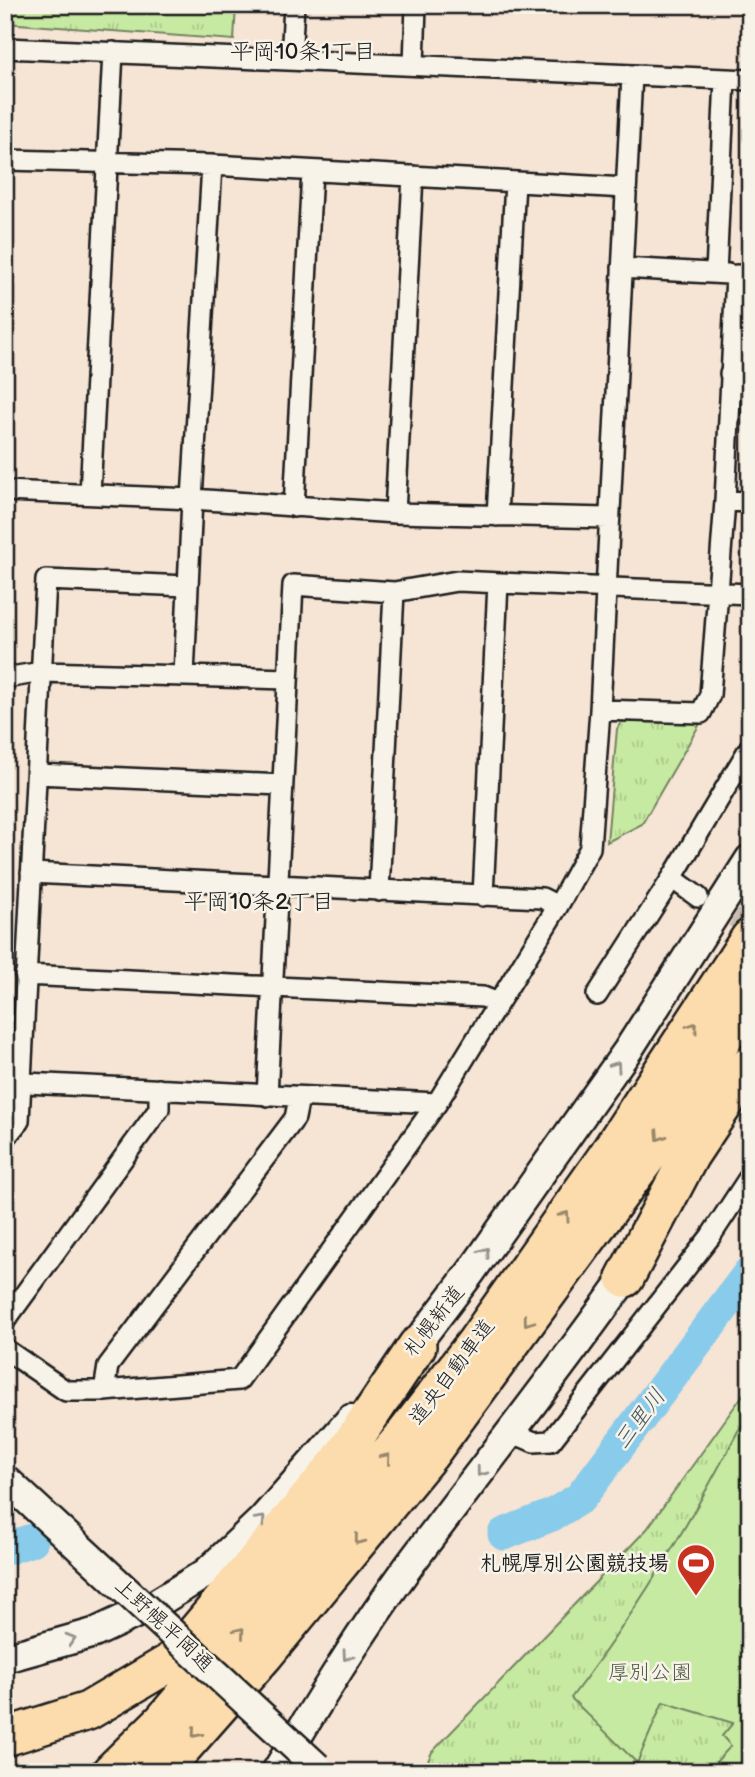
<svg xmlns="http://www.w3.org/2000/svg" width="755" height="1777" font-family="'Balsamiq Sans','Klee One',sans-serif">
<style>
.park{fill:url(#park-tufts);stroke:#72835f;stroke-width:2}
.pitch{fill:#c7eaa2;stroke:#72835f;stroke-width:2}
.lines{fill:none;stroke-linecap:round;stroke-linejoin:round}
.river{stroke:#89cbea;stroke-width:33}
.street-tunnel{stroke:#cabcaf;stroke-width:19;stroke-dasharray:19 10;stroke-linecap:butt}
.street-casing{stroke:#1c1c1c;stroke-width:24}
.secondary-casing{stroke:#1c1c1c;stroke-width:33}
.highway-casing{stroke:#1c1c1c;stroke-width:42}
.street{stroke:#f7f3e8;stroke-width:19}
.secondary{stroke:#f7f3e8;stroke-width:28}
.highway{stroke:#fcdcac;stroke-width:37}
.secondary-bridge-casing{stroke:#1c1c1c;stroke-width:33;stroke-linecap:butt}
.secondary-bridge{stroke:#f7f3e8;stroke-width:28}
.oneway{stroke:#97866b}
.oneway2{stroke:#94928c}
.labels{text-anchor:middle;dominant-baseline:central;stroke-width:5;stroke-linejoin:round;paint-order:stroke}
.street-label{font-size:21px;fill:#1c1c1c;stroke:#f7f3e8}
.poi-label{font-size:21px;font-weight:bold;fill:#1c1c1c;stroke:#f7f3e8;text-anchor:end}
.park-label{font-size:21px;fill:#4f5a44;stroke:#f7f3e8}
.neighbourhood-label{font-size:23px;fill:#1c1c1c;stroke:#f7f3e8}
.water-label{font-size:23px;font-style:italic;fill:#425964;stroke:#f7f3e8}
</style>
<defs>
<pattern id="park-tufts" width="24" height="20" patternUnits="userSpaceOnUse" patternTransform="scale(1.75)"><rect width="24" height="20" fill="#c7eaa2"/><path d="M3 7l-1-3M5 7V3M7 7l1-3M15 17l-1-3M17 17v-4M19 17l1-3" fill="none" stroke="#aac88b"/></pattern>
</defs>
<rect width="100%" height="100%" fill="#f6e4d4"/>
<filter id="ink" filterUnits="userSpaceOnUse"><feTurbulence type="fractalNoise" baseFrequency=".0143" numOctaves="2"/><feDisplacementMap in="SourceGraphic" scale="14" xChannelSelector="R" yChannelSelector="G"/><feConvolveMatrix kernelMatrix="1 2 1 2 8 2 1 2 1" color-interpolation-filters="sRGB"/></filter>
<g filter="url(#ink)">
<path class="park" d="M 24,5 L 236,5 L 234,40 L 5,23 L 5,15 Z
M 621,722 L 701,722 L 642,824 L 607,842 L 617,729 Z
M 750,1385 L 750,1772 L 423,1772 L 432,1752 L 647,1529 Z"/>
<path class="pitch" d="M 750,1414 L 750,1772 L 726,1772 L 716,1762 L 731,1746 L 722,1736 L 733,1723 L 663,1702 L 637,1763 L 571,1698 C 635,1614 689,1525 738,1431 Z"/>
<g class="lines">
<path class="river" d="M 504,1534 L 552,1515 L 580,1498 L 750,1272
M 5,1549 L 32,1540"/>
<path class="street-tunnel" d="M 708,903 L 750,927"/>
<g class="street-casing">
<path id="street" d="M 5,48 L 750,80
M 291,60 L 294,5
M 414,65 L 416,5
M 5,160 L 212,165 L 626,188
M 622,268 L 728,274
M 716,273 L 725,79
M 730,374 L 750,375
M 5,491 L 192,499 L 395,513 L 608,518
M 90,494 L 113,52
M 725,501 L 750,502
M 294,507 L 312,171
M 395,513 L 413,176
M 497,516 L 515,182
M 184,676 L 192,499 L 212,165
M 5,678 L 42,672 L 287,679
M 600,710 L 701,713 L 710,695 L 725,501 L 736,275 L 750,276
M 37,774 L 282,785
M 31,873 L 542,898 L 558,906
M 672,878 L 698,897
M 379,891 L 394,592
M 483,896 L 498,583
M 25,975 L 483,997 L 498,1003
M 597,995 L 672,878 L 750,747
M 5,1082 L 437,1103 L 558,906 L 590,848 L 600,710 L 632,75
M 267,1096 L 293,585 L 394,592 L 457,581 L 750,594
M 5,1138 L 19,1121 L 46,580 L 187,586
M 5,1321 L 159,1109 L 159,1089
M 5,1349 L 66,1391 L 104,1391 L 239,1380 L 437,1103
M 104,1391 L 108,1366 L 295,1118 L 299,1098
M 511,1432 L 534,1442 L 551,1441 L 710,1237 L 750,1176"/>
</g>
<g class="secondary-casing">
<path id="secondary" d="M 404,1360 L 471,1272 L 628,1050 L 750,859
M 5,1658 L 94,1633 L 154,1605 L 206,1573 L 262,1520 L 351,1419
M 276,1772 C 318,1702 360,1633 408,1567 C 484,1465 564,1366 636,1262"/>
</g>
<g class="highway-casing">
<path id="highway" d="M 625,1278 L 690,1155 L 750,1065
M 5,1737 L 88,1711 L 171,1662 L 338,1463 L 417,1346
M 111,1772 L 163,1721 L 403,1437 L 476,1342 L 605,1159 L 750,938
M 161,1772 L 265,1654 L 429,1455 L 647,1157 L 750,997"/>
</g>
<use href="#street" class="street"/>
<use href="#secondary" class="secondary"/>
<use href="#highway" class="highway"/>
<g class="secondary-bridge-casing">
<path id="secondary-bridge" d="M 5,1479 L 317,1767"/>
</g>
<use href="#secondary-bridge" class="secondary-bridge"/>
</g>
<defs><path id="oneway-chevron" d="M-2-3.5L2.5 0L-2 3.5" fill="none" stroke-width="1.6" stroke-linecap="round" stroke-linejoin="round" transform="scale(1.75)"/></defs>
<g class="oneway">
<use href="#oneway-chevron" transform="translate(693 1027) rotate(-56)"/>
<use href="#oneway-chevron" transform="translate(660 1136) rotate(123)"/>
<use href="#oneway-chevron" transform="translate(565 1216) rotate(-55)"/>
<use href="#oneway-chevron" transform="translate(528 1321) rotate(126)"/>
<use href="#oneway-chevron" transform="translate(386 1458) rotate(-50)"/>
<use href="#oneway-chevron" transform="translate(359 1540) rotate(129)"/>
<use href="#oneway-chevron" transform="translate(240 1632) rotate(-50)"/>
<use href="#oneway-chevron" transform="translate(196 1733) rotate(131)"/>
</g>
<g class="oneway2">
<use href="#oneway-chevron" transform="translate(616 1066) rotate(-55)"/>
<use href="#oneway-chevron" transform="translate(485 1252) rotate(-55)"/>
<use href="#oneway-chevron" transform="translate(481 1472) rotate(127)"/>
<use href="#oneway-chevron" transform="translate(261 1520) rotate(-46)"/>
<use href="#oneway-chevron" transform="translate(71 1639) rotate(-16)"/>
<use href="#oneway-chevron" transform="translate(347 1656) rotate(125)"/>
</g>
</g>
<defs>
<g id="stadium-pin" transform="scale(2.0125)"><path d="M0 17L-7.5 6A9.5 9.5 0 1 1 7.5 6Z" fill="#c8321e" stroke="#f7f3e8"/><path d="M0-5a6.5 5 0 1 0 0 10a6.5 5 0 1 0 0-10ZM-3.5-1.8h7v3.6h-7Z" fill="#fff"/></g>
</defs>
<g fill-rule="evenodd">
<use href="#stadium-pin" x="696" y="1563"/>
</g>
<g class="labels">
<g class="street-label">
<text transform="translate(434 1321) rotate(-52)">札幌新道</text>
<text transform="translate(452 1372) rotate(-53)">道央自動車道</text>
<text transform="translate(164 1625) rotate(43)">上野幌平岡通</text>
</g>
<g class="poi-label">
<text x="669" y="1563">札幌厚別公園競技場</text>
</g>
<g class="park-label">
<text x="650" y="1672">厚別公園</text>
</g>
<g class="neighbourhood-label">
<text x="303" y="52">平岡10条1丁目</text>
<text x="259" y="902">平岡10条2丁目</text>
</g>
<g class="water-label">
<text transform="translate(640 1419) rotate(-53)">三里川</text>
</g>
</g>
<rect width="755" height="1777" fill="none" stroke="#f7f3e8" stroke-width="28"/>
<rect x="14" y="14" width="727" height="1749" fill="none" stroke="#1c1c1c" stroke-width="2.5" filter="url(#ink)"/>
</svg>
